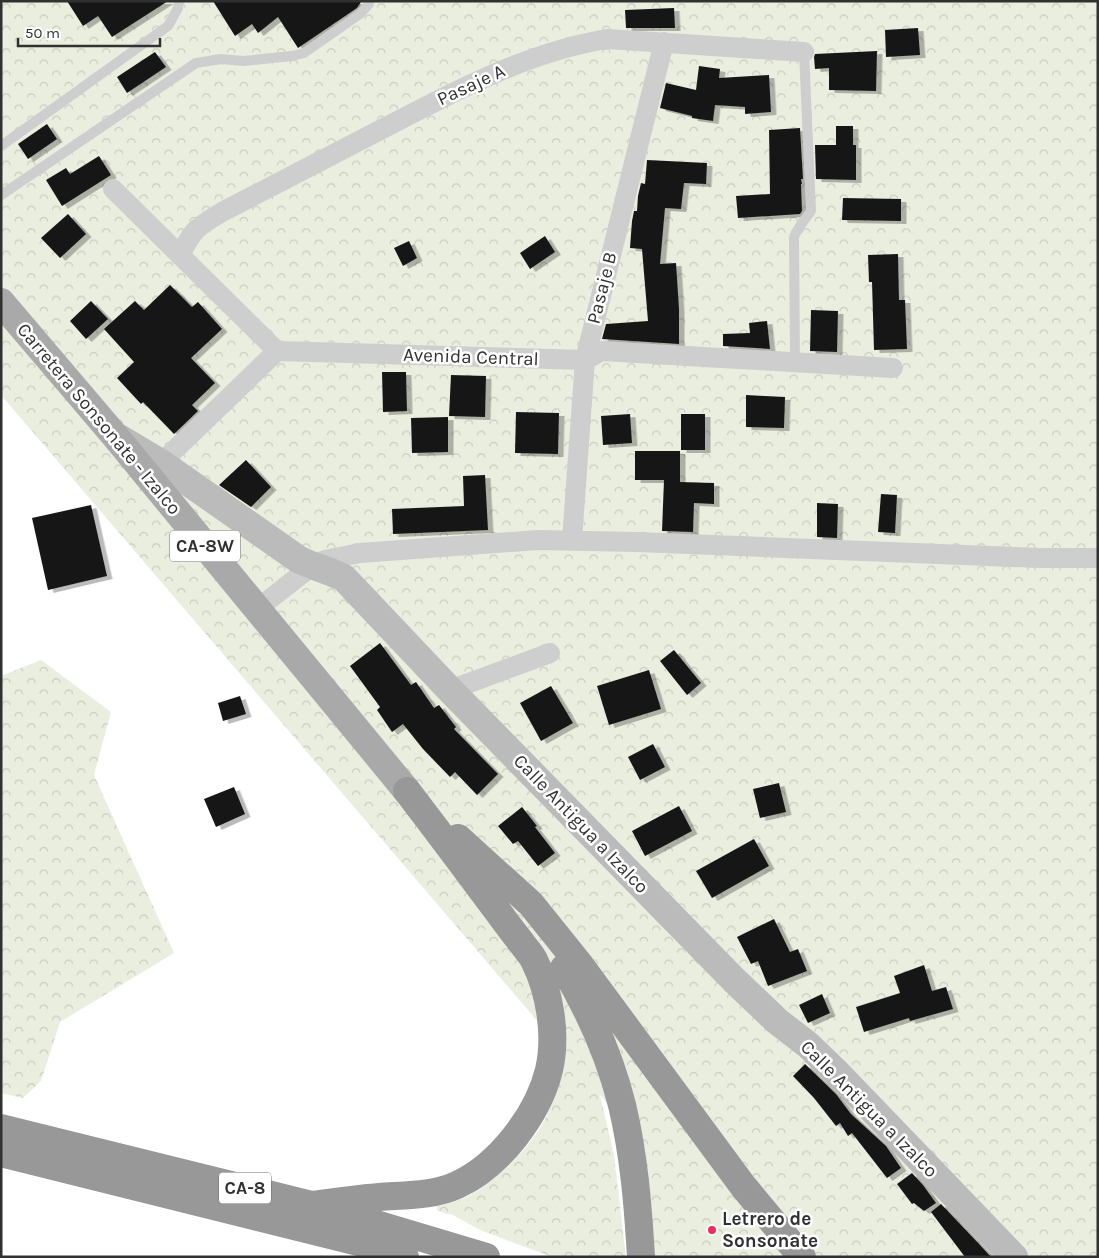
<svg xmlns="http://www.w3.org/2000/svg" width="1099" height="1258" font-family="Karla,sans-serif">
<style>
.forest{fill:url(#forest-crowns)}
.building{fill:#181818;filter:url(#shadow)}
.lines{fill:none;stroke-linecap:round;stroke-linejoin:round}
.lane{stroke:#cecece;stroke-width:10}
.street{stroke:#cecece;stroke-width:20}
.secondary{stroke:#bbb;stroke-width:28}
.primary{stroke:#a9a9a9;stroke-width:28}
.highway{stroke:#989898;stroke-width:28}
.poi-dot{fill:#f12a5b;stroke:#fff;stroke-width:2}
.labels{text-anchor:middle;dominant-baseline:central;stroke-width:5;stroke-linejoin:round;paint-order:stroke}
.shield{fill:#fff;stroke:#6f6f6f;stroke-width:1}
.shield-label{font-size:18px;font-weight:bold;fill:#313131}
.street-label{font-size:19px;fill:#313131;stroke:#fff}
.poi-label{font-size:19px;font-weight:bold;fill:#313131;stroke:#fff;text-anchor:start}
</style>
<defs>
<pattern id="forest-crowns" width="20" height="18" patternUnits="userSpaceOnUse" patternTransform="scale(1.25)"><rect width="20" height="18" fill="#eaeedf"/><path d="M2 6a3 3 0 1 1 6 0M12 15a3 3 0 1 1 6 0" fill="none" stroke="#c9cdc0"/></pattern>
<filter id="shadow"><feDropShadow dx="5.5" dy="3" stdDeviation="0" flood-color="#0004"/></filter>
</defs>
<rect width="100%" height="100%" fill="#fff"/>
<path class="forest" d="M 1,1 L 1098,1 L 1098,1257 L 652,1257 L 652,1222 L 645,1147 L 600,1095 L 614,1155 L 626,1257 L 552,1257 L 480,1230 L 451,1214 L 446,1214 L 437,1210 L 437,1206 C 446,1203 456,1202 466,1197 C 496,1182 533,1145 547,1115 C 556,1095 560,1074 564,1052 L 1,395 Z
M 41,660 L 111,712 L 94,775 L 174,953 L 60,1022 L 41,1081 L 23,1098 L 1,1093 L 1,676 Z"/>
<path class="building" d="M 67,1 L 168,1 L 112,37 L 98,16 L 83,26 Z
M 213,1 L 361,1 L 361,2 L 357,8 L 298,48 L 278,17 L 258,33 L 252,24 L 235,36 Z
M 674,8 L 675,28 L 626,28 L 625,10 Z
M 918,28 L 920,55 L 886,57 L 885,30 Z
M 877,51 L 876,91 L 829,90 L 829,68 L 815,69 L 814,57 L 815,54 Z
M 155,52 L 166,67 L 127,93 L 117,77 Z
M 699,66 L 720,69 L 719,78 L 769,75 L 771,112 L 745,114 L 745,107 L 715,105 L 713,121 L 692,118 L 692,116 L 660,108 L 666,83 L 696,90 Z
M 47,124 L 57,139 L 28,159 L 18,144 Z
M 836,126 L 853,126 L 853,145 L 856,145 L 856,180 L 816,179 L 815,145 L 836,145 Z
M 800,128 L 803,179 L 801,179 L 802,184 L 801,184 L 802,211 L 800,214 L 738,218 L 736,196 L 770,194 L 769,130 Z
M 99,156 L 111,175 L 62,206 L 46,180 L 66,168 L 70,174 Z
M 647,160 L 707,163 L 706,184 L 684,183 L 681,209 L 665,208 L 660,264 L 676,263 L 679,309 L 679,344 L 602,339 L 606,324 L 648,321 L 642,249 L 630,248 L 632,221 L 634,211 L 637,211 L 638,196 L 641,183 L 645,184 Z
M 843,198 L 901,199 L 901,221 L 842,220 Z
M 68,214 L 86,234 L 60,258 L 41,238 Z
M 545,236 L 555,252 L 530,269 L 520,253 Z
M 409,241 L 417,258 L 403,266 L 394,248 Z
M 898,254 L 899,300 L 905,300 L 907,349 L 874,350 L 872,282 L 869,282 L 868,255 Z
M 170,285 L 192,307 L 198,302 L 222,329 L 191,358 L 215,383 L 192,405 L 198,411 L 174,434 L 143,402 L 141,404 L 117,378 L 134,362 L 104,329 L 135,301 L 144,310 Z
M 91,301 L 108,319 L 86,339 L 70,321 Z
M 811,310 L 838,311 L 837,352 L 810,351 Z
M 767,321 L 770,349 L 723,346 L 723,334 L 750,333 L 749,323 Z
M 382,372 L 406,372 L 407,411 L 383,412 Z
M 451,375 L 486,376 L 485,417 L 449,416 Z
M 746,395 L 785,397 L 784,428 L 746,427 Z
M 516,412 L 559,413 L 558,454 L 515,453 Z
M 630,414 L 632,443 L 603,445 L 601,416 Z
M 681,414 L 705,414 L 705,450 L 681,450 Z
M 448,417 L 448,452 L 412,453 L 411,418 Z
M 635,451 L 680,451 L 680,482 L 714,483 L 714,504 L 694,503 L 693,532 L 662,531 L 664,480 L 635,480 Z
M 246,460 L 271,487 L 251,507 L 219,485 Z
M 485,475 L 488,530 L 393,534 L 392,509 L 464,506 L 463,476 Z
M 881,494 L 897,495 L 895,533 L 878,532 Z
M 817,503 L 838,504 L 837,538 L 817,537 Z
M 91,505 L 107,576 L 48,590 L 32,518 Z
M 380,643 L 411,685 L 416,682 L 434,708 L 439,705 L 456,727 L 454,729 L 498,774 L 477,795 L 455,772 L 450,777 L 423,749 L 403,724 L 392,732 L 377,710 L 380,707 L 350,666 Z
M 674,650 L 701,683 L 687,695 L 660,661 Z
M 649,670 L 661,709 L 609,725 L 597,686 Z
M 551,686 L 573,723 L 541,741 L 520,703 Z
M 240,696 L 246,714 L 223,721 L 218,703 Z
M 653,744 L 665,767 L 640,780 L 628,757 Z
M 779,783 L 786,812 L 760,818 L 753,789 Z
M 234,787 L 245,814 L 216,827 L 204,799 Z
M 679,806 L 692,831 L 645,856 L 632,831 Z
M 522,807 L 537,826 L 535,827 L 555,853 L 538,866 L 518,841 L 513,844 L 498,826 Z
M 754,839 L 769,866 L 712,898 L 696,871 Z
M 774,919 L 790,952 L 798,949 L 807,971 L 768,986 L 758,961 L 751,964 L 737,937 Z
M 924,965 L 932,991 L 946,987 L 953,1009 L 910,1021 L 909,1018 L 864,1032 L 856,1007 L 900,993 L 894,976 Z
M 822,994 L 830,1013 L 808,1023 L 799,1005 Z
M 805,1064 L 836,1094 L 851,1114 L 886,1146 L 901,1168 L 887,1178 L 852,1133 L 848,1136 L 840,1123 L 836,1126 L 814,1098 L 793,1076 Z
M 912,1173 L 923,1185 L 936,1203 L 924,1211 L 914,1203 L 912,1204 L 897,1184 Z
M 941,1204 L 980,1245 L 991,1257 L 965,1257 L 931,1212 Z"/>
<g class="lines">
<path class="lane" d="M 1,146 L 168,26 L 178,8 L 179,1
M 1,195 L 196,63 L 221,59 L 243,61 L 292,56 L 304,53 L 360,14 L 369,4 L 368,1
M 795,362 L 794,237 C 798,227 805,220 811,211 L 804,52"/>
<path class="street" d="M 113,189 L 277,351 L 585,360 L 602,351 L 893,368
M 180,256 C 192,230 197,227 222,212 C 277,184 331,155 386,127 C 457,90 528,52 607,39 L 804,52
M 161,463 L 277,351
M 572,540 L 585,360 L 664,42
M 257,609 L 312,566 L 325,560 L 360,553 L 538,540 L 637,542 L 1040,558 L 1098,558
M 450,690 L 550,653"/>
<path class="secondary" d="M 119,438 L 161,463 L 298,559 C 313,567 329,570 344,578 L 450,690 L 734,980 L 777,1021 L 808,1045 L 836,1072 L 1014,1257"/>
<path class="primary" d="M 1,302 L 115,436 L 407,791"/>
<path class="highway" d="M 458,838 L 531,904 L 580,965 L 743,1186 L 802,1257
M 564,968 C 589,1010 610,1057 622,1105 C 634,1155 638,1206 641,1257
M 1,1128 L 312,1205 L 486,1257
M 1,1153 L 366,1244 L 405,1257
M 312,1205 C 334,1202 357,1199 379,1197 C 406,1195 433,1196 457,1185 C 499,1166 538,1115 549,1070 C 557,1035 550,992 534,960 C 531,954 525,948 521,942 C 512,931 504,920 496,909 C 466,869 437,830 407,791"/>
</g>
<circle class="poi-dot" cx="712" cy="1230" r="5"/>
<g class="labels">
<g class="shield">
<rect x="170" y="530.5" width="70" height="31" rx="4"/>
<rect x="219" y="1172.5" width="52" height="31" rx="4"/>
</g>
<g class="shield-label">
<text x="205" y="546">CA-8W</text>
<text x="245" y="1188">CA-8</text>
</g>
<g class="street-label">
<text transform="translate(471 85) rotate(-25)">Pasaje A</text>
<text transform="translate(602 288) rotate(-76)">Pasaje B</text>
<text transform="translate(471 357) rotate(2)">Avenida Central</text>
<text transform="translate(99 419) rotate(50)">Carretera Sonsonate - Izalco</text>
<text transform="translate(581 824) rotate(46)">Calle Antigua a Izalco</text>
<text transform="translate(869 1109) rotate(45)">Calle Antigua a Izalco</text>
</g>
<g class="poi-label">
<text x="722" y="1219">Letrero de<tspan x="722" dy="22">Sonsonate</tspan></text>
</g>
</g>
<rect width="1099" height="1258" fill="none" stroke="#313131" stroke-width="5"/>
<path d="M18 38v8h142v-8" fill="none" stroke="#313131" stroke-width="2.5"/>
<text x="25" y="38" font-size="15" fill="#313131" stroke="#ffffff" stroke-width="4" paint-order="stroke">50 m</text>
</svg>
